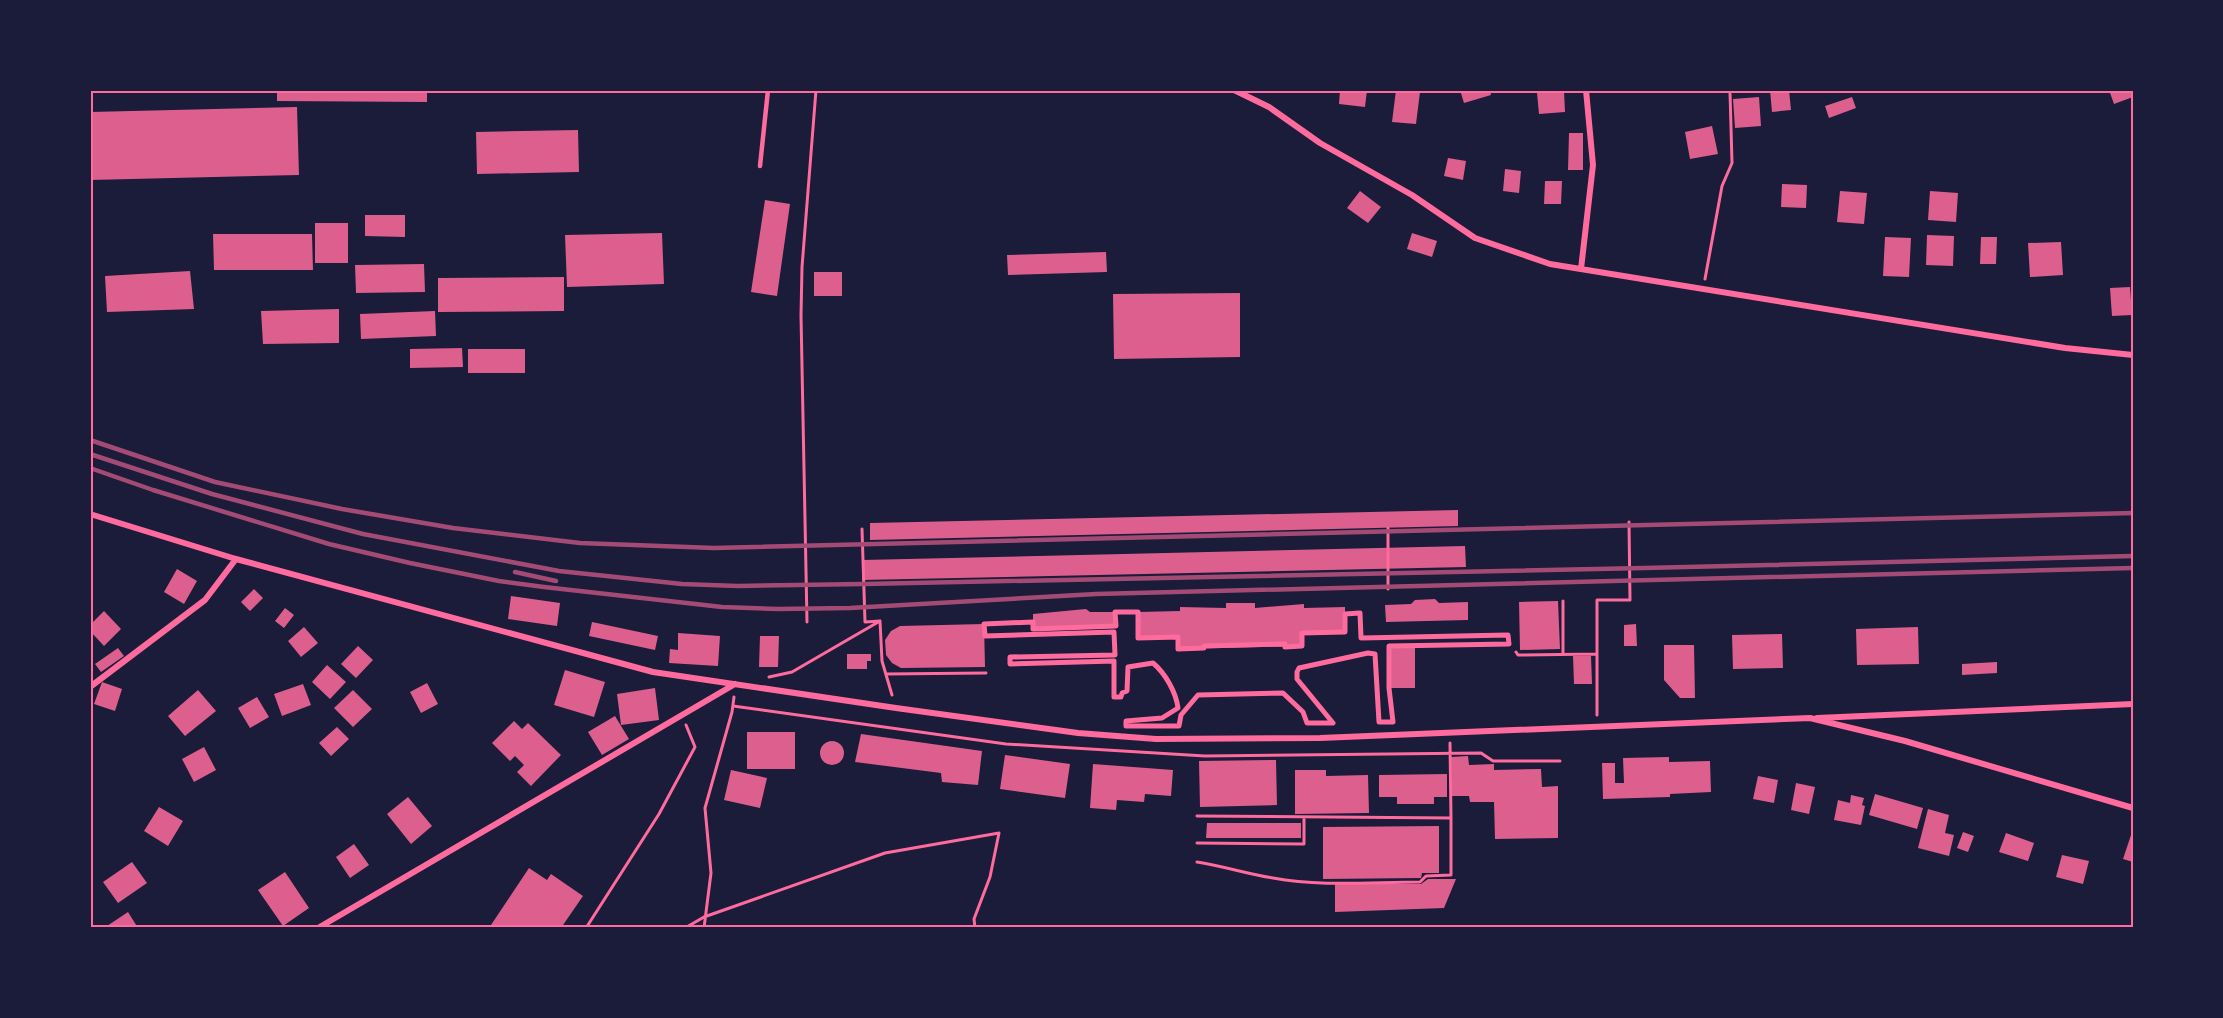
<svg xmlns="http://www.w3.org/2000/svg" width="2223" height="1018" font-family="Roboto,sans-serif">
<style>
.building{fill:#dd5f8e}
.lines{fill:none;stroke-linecap:round;stroke-linejoin:round}
.path{stroke:#ff6b9d;stroke-width:3}
.service{stroke:#ff6b9d;stroke-width:4.5}
.pedestrian{stroke:#ff6b9d;stroke-width:5}
.minor{stroke:#ff6b9d;stroke-width:6}
.rail{stroke:#a44b75;stroke-width:4.5}
.neatline{fill:none;stroke:#ff6b9d;stroke-width:2}
</style>
<rect width="100%" height="100%" fill="#1b1b3a"/>
<path class="building" d="M 277,90 L 427,90 L 427,102 L 277,101 Z
M 1340,90 L 1367,90 L 1365,107 L 1339,104 Z
M 1396,90 L 1420,92 L 1416,124 L 1392,122 Z
M 1460,90 L 1490,90 L 1491,95 L 1464,103 Z
M 1770,90 L 1789,90 L 1791,110 L 1772,112 Z
M 2109,90 L 2133,90 L 2133,97 L 2114,104 Z
M 1564,91 L 1565,112 L 1539,114 L 1537,93 Z
M 1759,97 L 1761,126 L 1735,128 L 1733,99 Z
M 1852,97 L 1856,108 L 1829,118 L 1825,106 Z
M 297,107 L 299,175 L 90,180 L 90,112 Z
M 1712,126 L 1718,154 L 1690,159 L 1685,132 Z
M 578,130 L 579,172 L 477,174 L 476,132 Z
M 1569,133 L 1583,133 L 1583,170 L 1568,170 Z
M 1448,158 L 1466,161 L 1463,180 L 1444,176 Z
M 1505,169 L 1521,171 L 1519,193 L 1503,191 Z
M 1545,181 L 1562,181 L 1561,204 L 1544,204 Z
M 1782,184 L 1807,185 L 1806,208 L 1781,207 Z
M 1360,191 L 1381,207 L 1368,223 L 1347,208 Z
M 1840,191 L 1867,193 L 1864,224 L 1837,222 Z
M 1930,191 L 1958,193 L 1956,222 L 1928,220 Z
M 765,200 L 790,204 L 777,296 L 751,292 Z
M 365,215 L 405,215 L 405,237 L 365,236 Z
M 315,223 L 348,223 L 348,263 L 315,263 Z
M 662,233 L 664,284 L 567,287 L 565,235 Z
M 1412,233 L 1437,241 L 1432,257 L 1407,249 Z
M 213,234 L 312,234 L 313,270 L 214,270 Z
M 1927,235 L 1954,236 L 1953,266 L 1926,265 Z
M 1885,237 L 1911,238 L 1909,277 L 1883,276 Z
M 1981,237 L 1997,237 L 1996,264 L 1980,264 Z
M 2061,242 L 2063,275 L 2030,277 L 2028,243 Z
M 1106,252 L 1107,272 L 1008,275 L 1007,255 Z
M 424,264 L 425,292 L 356,293 L 355,265 Z
M 190,271 L 194,309 L 107,312 L 105,276 Z
M 814,272 L 842,272 L 842,296 L 814,296 Z
M 564,277 L 564,311 L 438,312 L 438,278 Z
M 2130,287 L 2132,315 L 2112,316 L 2110,288 Z
M 1240,293 L 1240,357 L 1114,359 L 1113,294 Z
M 339,309 L 339,343 L 263,344 L 261,311 Z
M 435,311 L 436,336 L 361,339 L 360,314 Z
M 462,348 L 463,367 L 410,368 L 410,349 Z
M 468,349 L 525,349 L 525,373 L 468,373 Z
M 1458,510 L 1458,526 L 870,540 L 870,523 Z
M 1465,546 L 1466,567 L 862,580 L 862,560 Z
M 177,569 L 197,581 L 184,604 L 164,592 Z
M 254,589 L 263,598 L 250,611 L 241,602 Z
M 511,596 L 560,603 L 557,626 L 508,619 Z
M 1435,599 L 1439,603 L 1468,602 L 1468,620 L 1386,622 L 1385,605 L 1411,604 L 1415,600 Z
M 1558,601 L 1560,649 L 1520,650 L 1519,602 Z
M 1226,603 L 1255,603 L 1255,608 L 1304,604 L 1304,608 L 1345,607 L 1345,632 L 1302,633 L 1302,646 L 1178,649 L 1178,637 L 1138,638 L 1138,612 L 1180,611 L 1180,607 L 1226,608 Z
M 285,608 L 294,615 L 284,628 L 275,621 Z
M 1086,609 L 1090,612 L 1115,612 L 1116,626 L 1033,629 L 1033,614 Z
M 104,611 L 121,629 L 104,646 L 90,631 L 90,625 Z
M 592,622 L 658,636 L 655,650 L 589,636 Z
M 984,624 L 985,667 L 901,668 L 892,663 L 886,655 L 885,640 L 891,631 L 900,626 Z
M 1636,624 L 1637,646 L 1624,646 L 1624,625 Z
M 304,627 L 318,643 L 301,657 L 288,641 Z
M 1918,627 L 1919,664 L 1857,665 L 1856,629 Z
M 678,633 L 720,636 L 718,666 L 669,663 L 670,649 L 678,650 Z
M 1782,634 L 1783,668 L 1733,669 L 1732,635 Z
M 760,636 L 779,636 L 778,667 L 759,667 Z
M 1415,645 L 1415,688 L 1389,688 L 1389,646 Z
M 1664,645 L 1694,645 L 1695,698 L 1680,698 L 1664,680 Z
M 358,646 L 373,660 L 356,678 L 341,664 Z
M 118,648 L 124,656 L 101,672 L 95,664 Z
M 847,654 L 871,654 L 871,661 L 867,661 L 867,669 L 847,669 Z
M 1573,656 L 1591,656 L 1592,684 L 1574,684 Z
M 1997,662 L 1997,673 L 1962,675 L 1962,664 Z
M 327,665 L 346,682 L 330,699 L 312,682 Z
M 565,670 L 605,682 L 594,717 L 554,705 Z
M 102,682 L 122,689 L 115,711 L 94,704 Z
M 427,683 L 438,704 L 421,713 L 410,692 Z
M 303,684 L 311,705 L 282,716 L 274,694 Z
M 655,688 L 659,720 L 621,725 L 617,694 Z
M 198,690 L 216,711 L 185,736 L 168,716 Z
M 353,690 L 372,709 L 353,727 L 334,708 Z
M 257,697 L 269,717 L 250,728 L 238,708 Z
M 615,716 L 629,739 L 602,755 L 588,732 Z
M 514,721 L 522,729 L 528,723 L 561,755 L 531,786 L 517,772 L 524,765 L 515,756 L 510,761 L 492,743 Z
M 337,727 L 349,739 L 331,756 L 319,743 Z
M 747,732 L 795,732 L 795,769 L 747,769 Z
M 861,734 L 982,751 L 978,785 L 942,782 L 941,773 L 855,762 Z
M820 753a12 12 0 1 1 24 0a12 12 0 1 1-24 0Z
M 204,747 L 216,770 L 194,782 L 182,759 Z
M 1005,755 L 1070,764 L 1065,798 L 1000,789 Z
M 1468,756 L 1469,765 L 1494,764 L 1494,770 L 1541,769 L 1542,787 L 1558,786 L 1558,838 L 1495,839 L 1494,802 L 1470,802 L 1469,796 L 1452,796 L 1451,757 Z
M 1669,757 L 1669,762 L 1710,761 L 1711,792 L 1670,794 L 1670,797 L 1603,799 L 1602,763 L 1615,763 L 1615,783 L 1624,783 L 1623,758 Z
M 1276,760 L 1277,805 L 1200,807 L 1199,761 Z
M 1093,764 L 1173,770 L 1171,796 L 1145,794 L 1144,802 L 1117,800 L 1116,810 L 1090,808 Z
M 731,770 L 767,778 L 760,808 L 724,800 Z
M 1295,770 L 1326,770 L 1326,776 L 1368,775 L 1369,813 L 1295,814 Z
M 1447,774 L 1447,797 L 1434,797 L 1434,804 L 1397,804 L 1397,797 L 1379,797 L 1379,775 Z
M 1758,776 L 1778,780 L 1774,803 L 1753,799 Z
M 1796,783 L 1815,787 L 1809,814 L 1791,810 Z
M 1875,794 L 1923,808 L 1917,829 L 1869,815 Z
M 1851,795 L 1864,798 L 1862,805 L 1865,806 L 1861,825 L 1834,820 L 1838,800 L 1850,803 Z
M 408,797 L 432,826 L 411,844 L 387,814 Z
M 159,807 L 183,821 L 168,846 L 144,831 Z
M 1928,809 L 1949,815 L 1945,833 L 1954,835 L 1949,856 L 1918,848 Z
M 1207,823 L 1301,823 L 1301,838 L 1206,838 Z
M 1439,826 L 1439,873 L 1422,873 L 1421,878 L 1323,879 L 1323,827 Z
M 2133,829 L 2133,862 L 2123,859 Z
M 1963,832 L 1974,836 L 1968,852 L 1957,848 Z
M 2006,833 L 2034,843 L 2028,861 L 1999,852 Z
M 354,844 L 369,865 L 350,878 L 336,857 Z
M 2062,855 L 2089,861 L 2083,884 L 2056,877 Z
M 132,862 L 147,883 L 118,903 L 103,882 Z
M 529,868 L 547,880 L 551,874 L 583,896 L 561,928 L 489,928 Z
M 285,872 L 309,908 L 283,926 L 258,890 Z
M 1428,879 L 1456,879 L 1444,908 L 1335,912 L 1335,884 L 1421,884 Z
M 128,912 L 138,928 L 104,928 Z"/>
<g class="lines">
<path class="path" d="M 1705,279 L 1722,186 L 1732,163 L 1730,92 L 1735,90
M 1388,528 L 1388,589
M 862,529 L 865,622 L 880,621 L 882,661 L 892,695
M 1563,601 L 1563,654
M 807,622 L 801,315 L 802,267 L 816,90
M 1516,652 L 1518,655 L 1597,654
M 886,674 L 986,673
M 769,677 L 792,672 L 880,621
M 733,706 L 1006,744 L 1205,756 L 1481,753 L 1493,761 L 1560,761
M 1597,715 L 1597,600 L 1630,600 L 1629,522
M 1197,816 L 1451,818 L 1450,743
M 1197,843 L 1304,844 L 1304,817
M 1197,862 C 1223,866 1247,874 1273,878 C 1321,887 1371,882 1420,882 L 1426,876 L 1451,875 L 1451,818
M 586,928 L 659,814 L 695,747 L 686,725
M 685,928 L 704,917 L 885,853 L 999,833 L 990,877 L 974,919 L 975,928
M 704,928 L 711,873 L 705,808 L 732,712 L 734,697"/>
<path class="service" d="M 760,166 L 768,90"/>
<path class="pedestrian" d="M 1115,612 L 1138,612 L 1138,638 L 1178,637 L 1178,649 L 1204,648 L 1204,646 L 1285,644 L 1285,647 L 1302,646 L 1302,633 L 1345,632 L 1345,614 L 1360,613 L 1361,638 L 1508,635 L 1509,644 L 1389,646 L 1389,688 L 1393,722 L 1379,722 L 1375,654 L 1368,653 L 1299,668 L 1297,672 L 1297,679 L 1333,723 L 1307,723 L 1303,712 L 1283,693 L 1198,695 L 1181,715 L 1179,726 L 1126,726 L 1126,721 L 1162,718 L 1178,708 C 1176,692 1165,673 1153,663 L 1128,667 L 1127,691 L 1122,693 L 1121,697 L 1114,697 L 1114,661 L 1010,664 L 1010,657 L 1115,655 L 1114,632 L 985,636 L 984,624 L 1033,622 L 1033,629 L 1116,626 Z"/>
<path class="minor" d="M 1234,90 L 1269,107 L 1320,143 L 1412,195 L 1475,238 L 1550,264 L 2065,348 L 2133,355
M 1581,269 L 1593,165 L 1586,90
M 90,514 L 236,559 L 653,672 L 896,708 L 1078,733 L 1156,739 L 1320,738 L 1810,718 L 1905,741 L 2133,808
M 90,687 L 205,600 L 236,559
M 1817,718 L 2133,704
M 318,928 L 735,684"/>
<path class="rail" d="M 90,440 L 215,482 L 342,509 L 453,528 L 580,543 L 714,548 L 2133,513
M 90,454 L 212,494 L 363,534 L 559,571 L 682,584 L 738,586 L 864,584 L 1644,568 L 2133,556
M 90,468 L 153,490 L 329,544 L 410,563 L 499,581 L 544,587 L 722,607 L 778,609 L 850,608 L 1096,594 L 2133,568
M 515,572 L 556,581"/>
</g>
<rect width="2223" height="1018" fill="none" stroke="#1b1b3a" stroke-width="183"/>
<rect x="92" y="92" width="2040" height="834" class="neatline"/>
</svg>
